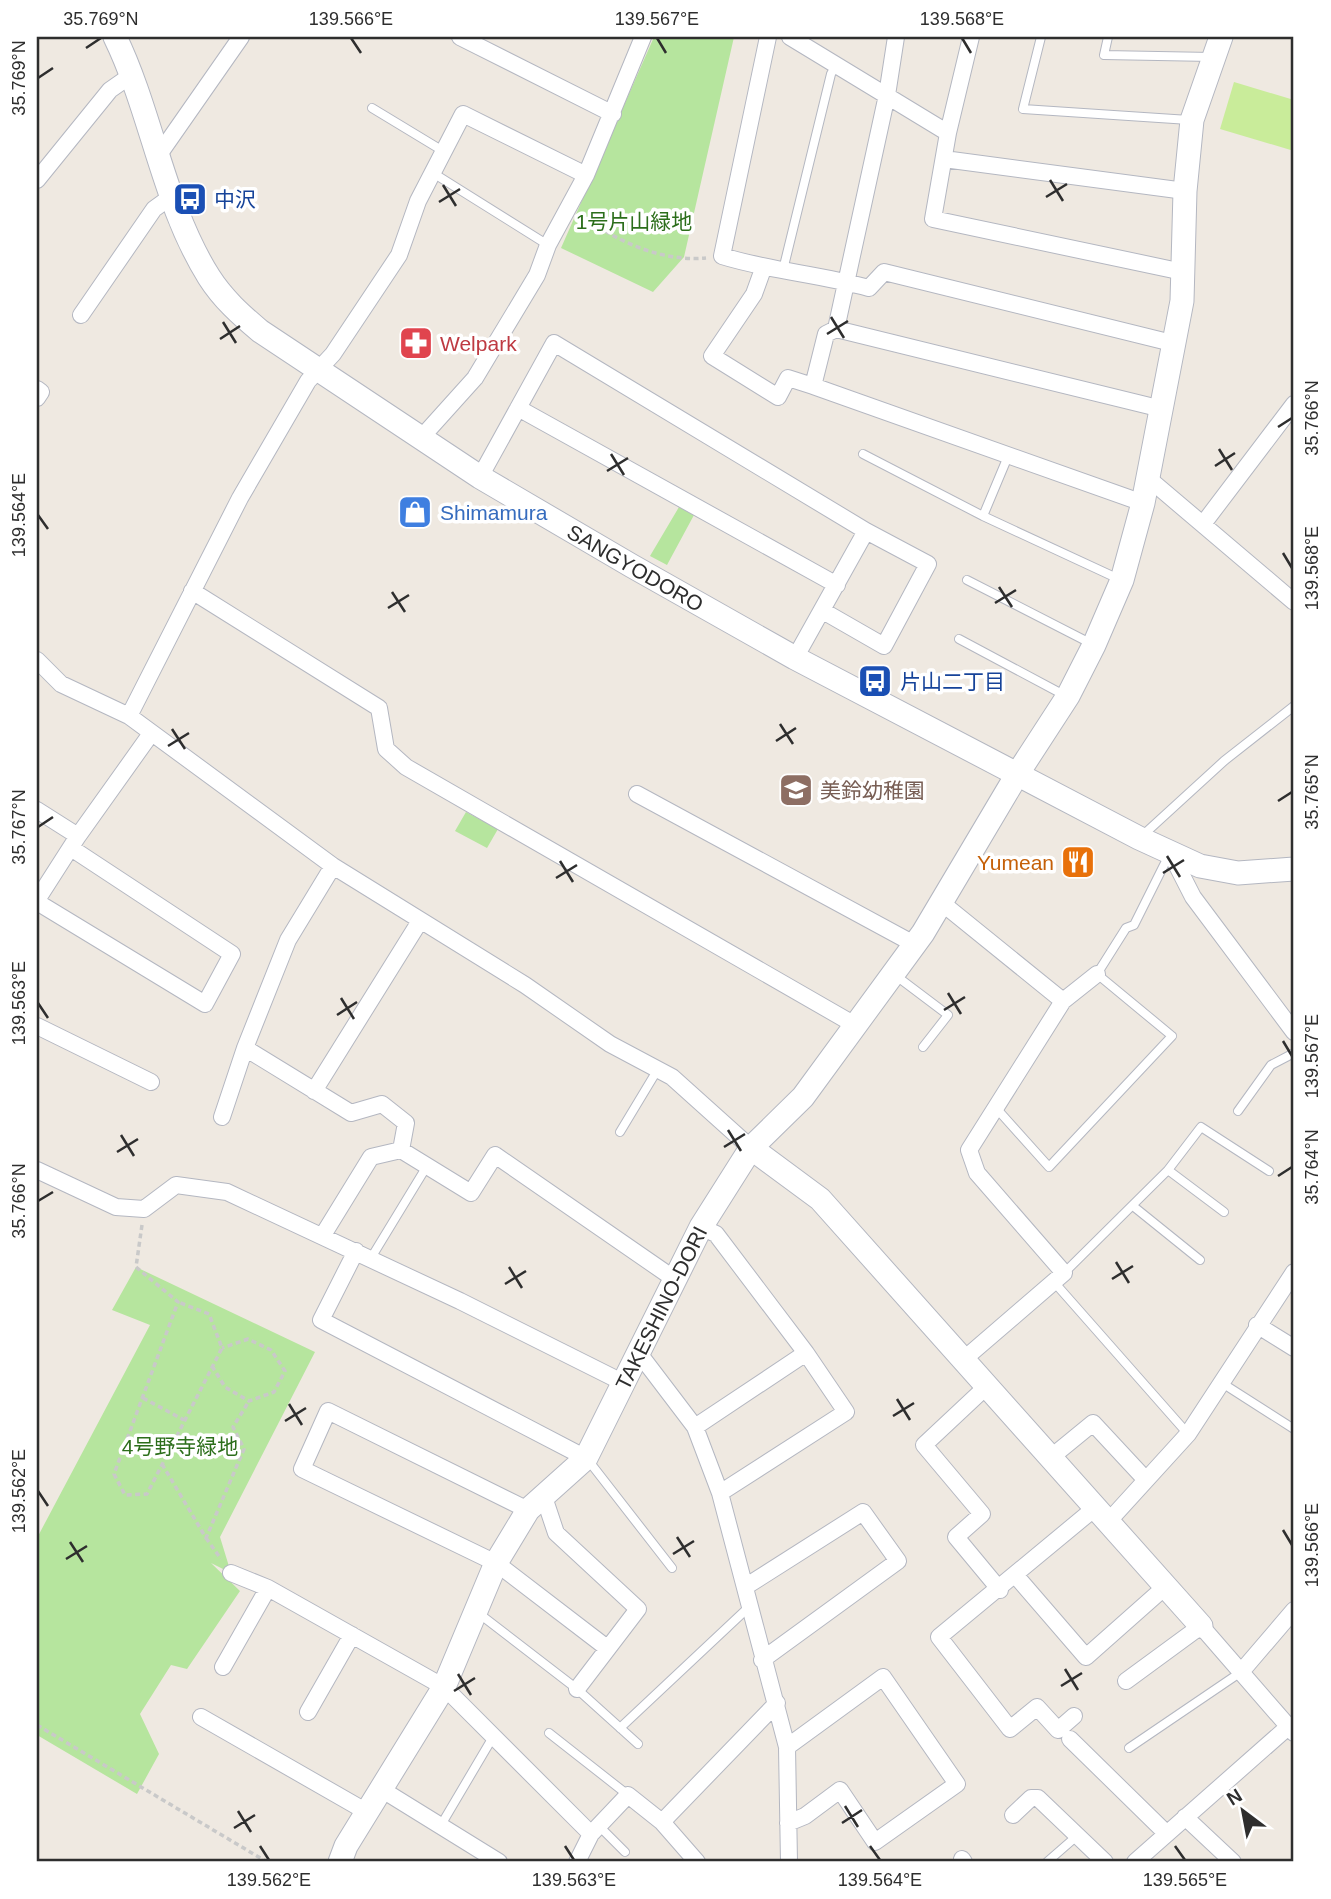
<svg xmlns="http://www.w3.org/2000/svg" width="1331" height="1899" font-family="Helvetica,'Noto Sans JP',sans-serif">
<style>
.green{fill:#b6e59e}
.pitch{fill:#c9ec9a}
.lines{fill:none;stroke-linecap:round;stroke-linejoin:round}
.lane-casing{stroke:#b4b7c1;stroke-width:10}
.street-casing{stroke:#b4b7c1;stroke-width:18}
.secondary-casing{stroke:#b4b7c1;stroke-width:25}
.path{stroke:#c9c9c9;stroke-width:3.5;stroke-dasharray:5 3.5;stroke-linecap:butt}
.lane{stroke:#fff;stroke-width:8}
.street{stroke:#fff;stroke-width:16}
.secondary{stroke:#fff;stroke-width:23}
.ticks{fill:none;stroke:#2e2e2e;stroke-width:2.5}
.labels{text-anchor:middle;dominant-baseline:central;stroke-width:7;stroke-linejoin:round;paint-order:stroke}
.transit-label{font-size:21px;fill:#164399;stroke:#fff;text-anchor:start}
.park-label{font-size:21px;fill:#2c6e1b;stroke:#fff}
.health-label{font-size:21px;fill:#be3a42;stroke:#fff;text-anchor:start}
.shop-label{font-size:21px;fill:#366cbe;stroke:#fff;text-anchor:start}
.street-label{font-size:21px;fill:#2e2e2e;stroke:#fff}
.education-label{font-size:21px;fill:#785e54;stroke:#fff;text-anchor:start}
.food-label{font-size:21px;fill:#c56008;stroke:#fff;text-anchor:end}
.neatline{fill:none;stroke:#2e2e2e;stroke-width:2.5}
.ticks-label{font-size:18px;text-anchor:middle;fill:#2e2e2e}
</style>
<rect width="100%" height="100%" fill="#efe9e1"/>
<path class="green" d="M 654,37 L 734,37 L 684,257 L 653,292 L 561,248 Z
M 679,507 L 694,515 L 667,565 L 650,556 Z
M 466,812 L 498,829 L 487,848 L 455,831 Z
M 136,1267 L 315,1352 L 220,1537 L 231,1573 L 211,1563 L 240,1591 L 187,1669 L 171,1665 L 140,1714 L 159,1754 L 137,1794 L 37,1735 L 37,1538 L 150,1325 L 112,1310 Z"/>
<path class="pitch" d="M 1234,82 L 1294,100 L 1294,151 L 1220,129 Z"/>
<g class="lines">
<g class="lane-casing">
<path id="lane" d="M 1041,37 L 1023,109 L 1189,120
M 1108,37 L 1104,55 L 1212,57
M 372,108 L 443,151
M 433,173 L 548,245
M 783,270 L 831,74 L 837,63
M 863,454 L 983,516 L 1121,580
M 983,516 L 1009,454
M 967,580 L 1092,644
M 959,639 L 1064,695
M 1142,836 L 1224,761 L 1294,706
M 895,975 L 948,1015 L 923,1047
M 997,1109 L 1049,1167 L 1172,1036 L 1097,974 L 1126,928 L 1134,925 L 1169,855
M 1238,1111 L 1271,1065 L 1294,1053
M 620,1132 L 658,1069
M 1168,1170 L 1201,1127 L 1269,1171
M 1133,1206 L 1200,1260
M 371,1258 L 427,1166
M 1064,1273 L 1168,1170 L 1224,1212
M 1054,1282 L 1188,1434
M 1222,1383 L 1294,1429
M 588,1460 L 672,1568
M 477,1612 L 577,1689 L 638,1744
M 620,1728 L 750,1606
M 549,1733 L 628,1795
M 1129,1748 L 1241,1672
M 441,1825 L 493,1737
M 600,1827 L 625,1852
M 1047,1862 L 1078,1835"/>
</g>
<g class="street-casing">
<path id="street" d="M 460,37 L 613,114
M 768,37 L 722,256 C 770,271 820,274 869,288 L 884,272 L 1176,344
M 790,37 L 948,133
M 896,37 L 887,95 L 836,329 L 826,334 L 813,386 L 1143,503
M 971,37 L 948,133 L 933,219 L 1183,272
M 158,156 L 241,37
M 944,159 L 1185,191
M 37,180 L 110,90 L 130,76
M 763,269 L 754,294 L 712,356 L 778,397 L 788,378 L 813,386
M 81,315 L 154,209 L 172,196
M 836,329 L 1162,409
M 37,389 L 41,392 L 37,398
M 518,408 L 837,585
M 421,438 L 475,378 L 537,275 L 548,245 L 586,175 L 643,37
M 480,477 L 554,343 L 866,531 L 928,564 L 884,646 L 823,611
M 1148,478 L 1294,602
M 1203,524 L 1294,404
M 192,591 L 379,708 L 386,749 L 406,767 L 855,1025
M 795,658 L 866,531
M 37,660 L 61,684 L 129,716 L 333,866 L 525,985 L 610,1044 L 672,1077 L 751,1148
M 129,716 L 240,498 L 308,381 L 333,354 L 399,255 L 418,201 L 463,114 L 586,175
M 637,794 L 914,944
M 37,810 L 78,836
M 1170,852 L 1193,897 L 1294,1032
M 37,900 L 78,836 L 150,735
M 37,902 L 205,1004 L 232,954 L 71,848
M 942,903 L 1063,1001
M 37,1026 L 151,1082
M 245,1048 L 351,1113 L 382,1104 L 406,1123 L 401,1150 L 471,1193 L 495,1155 L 673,1278
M 314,1091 L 420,921
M 222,1117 L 245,1048 L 288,940 L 333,866
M 37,1170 L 116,1207 L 144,1209 L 176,1185 L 227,1192 L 460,1301 L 624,1383
M 701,1227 L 716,1234 L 806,1353 L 846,1412 L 720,1493
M 323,1235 L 371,1157 L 401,1150
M 356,1251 L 321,1320 L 586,1458
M 1257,1325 L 1294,1348
M 638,1352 L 695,1427 L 720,1493 L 787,1747 L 789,1862
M 963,1360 L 1064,1273 L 977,1173 L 969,1150 L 1063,1001 L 1097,974
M 987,1386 L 924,1445 L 982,1514 L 956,1537 L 1000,1590
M 695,1427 L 806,1353
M 1049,1459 L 1093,1423 L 1146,1480
M 543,1494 L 556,1533 L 638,1609 L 577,1689
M 528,1510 L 328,1411 L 302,1469 L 496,1563 L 607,1648
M 1107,1523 L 1188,1434 L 1294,1272
M 231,1573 L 268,1588 L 444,1687 L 591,1834 L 628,1795 L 662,1822 L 697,1862
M 1016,1576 L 1086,1657 L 1165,1587
M 745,1587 L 863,1512 L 898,1561 L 762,1660
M 223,1667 L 268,1588
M 1241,1672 L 1294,1610
M 1126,1681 L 1201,1626 L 1294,1733
M 308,1712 L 352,1635
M 1074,1716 L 1058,1730 L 1037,1707 L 1010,1729 L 939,1637 L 1095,1508
M 201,1717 L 367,1812
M 1070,1739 L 1167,1834
M 787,1747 L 883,1677 L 957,1784 L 875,1842 L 840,1790 L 805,1816 L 788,1823
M 381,1789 L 499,1862
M 1013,1815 L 1031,1798 L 1038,1798 L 1105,1862
M 1185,1817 L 1233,1862
M 662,1822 L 777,1703
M 962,1859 L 964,1862
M 577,1862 L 591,1834
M 1135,1862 L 1288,1727"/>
</g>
<g class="secondary-casing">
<g id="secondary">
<path id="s1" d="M 115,37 C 152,113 163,204 209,277 C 223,299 241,315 260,331 L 480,477 L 632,566 L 795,658 L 1139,838 L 1200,866 L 1238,873 L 1294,869"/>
<path d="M 751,1148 L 820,1199 L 1201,1626"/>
<path id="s2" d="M 340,1862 L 346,1846 L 444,1687 L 496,1563 L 528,1510 L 586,1458 L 701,1227 L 751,1148 L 803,1097 L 923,933 L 1018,773 L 1068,696 L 1094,645 L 1122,580 L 1143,503 L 1182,301 L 1185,191 L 1192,120 L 1221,37"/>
</g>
</g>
<path class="path" d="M 584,217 C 618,242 662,262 706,258
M 142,1225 L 136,1267 L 178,1302 L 114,1474 L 125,1495 L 147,1494 L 222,1348 L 209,1314 L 178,1302
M 212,1366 L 225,1387 L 249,1401 L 274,1392 L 285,1371 L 271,1350 L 248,1339 L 222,1348
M 143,1398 L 184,1420
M 162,1464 L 206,1538 L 244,1449 L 233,1427 L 249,1401
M 206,1538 L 221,1559
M 37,1725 L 267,1862"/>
<use href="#lane" class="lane"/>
<use href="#street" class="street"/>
<use href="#secondary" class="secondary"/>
</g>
<path class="ticks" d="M 351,38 L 361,53M 657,38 L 666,53M 962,38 L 971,53M 86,48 L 101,38M 38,78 L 53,68M 1050,180 L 1063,201M 443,185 L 456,206M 1046,197 L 1067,184M 439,202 L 460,189M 831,317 L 844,338M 223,322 L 236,343M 827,334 L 848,321M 220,339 L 240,326M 1278,427 L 1292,418M 1219,449 L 1232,470M 611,454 L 624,475M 1215,466 L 1235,453M 607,471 L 628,458M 38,515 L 48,529M 1283,553 L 1292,568M 999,587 L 1012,607M 392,592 L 405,612M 995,603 L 1016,590M 388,608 L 409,595M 780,724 L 793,744M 172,729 L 185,749M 776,741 L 796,728M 168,746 L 189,733M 1278,801 L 1292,792M 38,827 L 53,817M 1167,856 L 1180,877M 560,861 L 573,882M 1163,873 L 1184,860M 556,878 L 577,865M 948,993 L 961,1014M 341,998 L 354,1019M 38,1003 L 48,1018M 944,1010 L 965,997M 337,1015 L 357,1002M 1283,1041 L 1292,1056M 728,1130 L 741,1151M 121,1135 L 134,1156M 724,1147 L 745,1134M 117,1152 L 138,1139M 1278,1176 L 1292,1167M 38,1201 L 53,1192M 1116,1262 L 1129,1283M 509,1267 L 522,1288M 1112,1279 L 1133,1266M 505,1284 L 526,1271M 897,1399 L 910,1420M 289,1404 L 302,1425M 893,1416 L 914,1403M 285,1421 L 306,1408M 38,1491 L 48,1506M 1283,1530 L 1292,1545M 677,1537 L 690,1557M 70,1542 L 83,1562M 673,1554 L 694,1541M 66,1559 L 87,1546M 1065,1669 L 1078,1690M 458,1674 L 471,1695M 1061,1686 L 1082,1673M 454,1691 L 475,1678M 845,1806 L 858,1827M 238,1811 L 251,1832M 842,1823 L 862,1810M 234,1828 L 255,1815M 260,1846 L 269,1860M 565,1846 L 574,1860M 870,1846 L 880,1860M 1175,1846 L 1185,1860"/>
<defs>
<g id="bus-square" transform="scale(1.75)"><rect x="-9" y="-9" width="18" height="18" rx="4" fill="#1a4fb4" stroke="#fff"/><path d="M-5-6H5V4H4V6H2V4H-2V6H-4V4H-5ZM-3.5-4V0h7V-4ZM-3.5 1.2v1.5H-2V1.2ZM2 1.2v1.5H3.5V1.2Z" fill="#fff"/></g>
<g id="pharmacy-square" transform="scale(1.75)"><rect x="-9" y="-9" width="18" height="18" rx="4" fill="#e0444e" stroke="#fff"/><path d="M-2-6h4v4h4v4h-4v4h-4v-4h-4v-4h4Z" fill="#fff"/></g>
<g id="shop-square" transform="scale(1.75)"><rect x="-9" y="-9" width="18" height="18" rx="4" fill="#3f7fe0" stroke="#fff"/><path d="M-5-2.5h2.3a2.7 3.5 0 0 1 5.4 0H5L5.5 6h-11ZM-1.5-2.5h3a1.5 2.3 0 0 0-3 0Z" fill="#fff"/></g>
<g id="school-square" transform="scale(1.75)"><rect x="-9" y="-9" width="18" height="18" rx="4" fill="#8d6e63" stroke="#fff"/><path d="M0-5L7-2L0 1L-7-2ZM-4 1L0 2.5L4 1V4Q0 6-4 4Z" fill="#fff"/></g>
<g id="restaurant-square" transform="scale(1.75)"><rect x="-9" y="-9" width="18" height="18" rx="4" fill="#e8710a" stroke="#fff"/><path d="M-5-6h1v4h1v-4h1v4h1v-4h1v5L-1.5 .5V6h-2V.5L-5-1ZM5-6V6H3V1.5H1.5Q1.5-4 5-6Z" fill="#fff"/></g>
</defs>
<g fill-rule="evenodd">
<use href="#bus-square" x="190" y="199"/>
<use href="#pharmacy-square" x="416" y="343"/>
<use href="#shop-square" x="415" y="512"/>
<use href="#bus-square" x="875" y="681"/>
<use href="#school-square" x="796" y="790"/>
<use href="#restaurant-square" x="1078" y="862"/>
</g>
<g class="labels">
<g class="transit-label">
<text x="214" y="199">中沢</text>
<text x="900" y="681">片山二丁目</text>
</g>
<g class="park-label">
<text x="634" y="221">1号片山緑地</text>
<text x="180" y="1446">4号野寺緑地</text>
</g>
<g class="health-label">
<text x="440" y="343">Welpark</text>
</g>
<g class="shop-label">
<text x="440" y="512">Shimamura</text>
</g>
<g class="street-label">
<text stroke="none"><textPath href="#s1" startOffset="777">SANGYODORO</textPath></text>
<text stroke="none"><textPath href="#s2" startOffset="646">TAKESHINO-DORI</textPath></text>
</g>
<g class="education-label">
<text x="820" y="790">美鈴幼稚園</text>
</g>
<g class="food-label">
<text x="1054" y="862">Yumean</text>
</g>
</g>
<rect width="1331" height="1899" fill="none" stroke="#ffffff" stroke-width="77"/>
<g transform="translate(1243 1811) rotate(328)" stroke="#ffffff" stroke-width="5" paint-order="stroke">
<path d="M0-5L12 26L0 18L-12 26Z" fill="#2e2e2e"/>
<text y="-10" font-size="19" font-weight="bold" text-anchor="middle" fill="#2e2e2e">N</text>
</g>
<rect x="38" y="38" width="1254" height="1822" class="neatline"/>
<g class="ticks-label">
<text x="101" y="25">35.769°N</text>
<text x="351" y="25">139.566°E</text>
<text x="657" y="25">139.567°E</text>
<text x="962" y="25">139.568°E</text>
<text transform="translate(19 78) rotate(-90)" y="6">35.769°N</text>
<text transform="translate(1312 418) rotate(-90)" y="6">35.766°N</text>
<text transform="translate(19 515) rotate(-90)" y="6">139.564°E</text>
<text transform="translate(1312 568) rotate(-90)" y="6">139.568°E</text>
<text transform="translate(1312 792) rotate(-90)" y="6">35.765°N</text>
<text transform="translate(19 827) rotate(-90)" y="6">35.767°N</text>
<text transform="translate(19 1003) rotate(-90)" y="6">139.563°E</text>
<text transform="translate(1312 1056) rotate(-90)" y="6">139.567°E</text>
<text transform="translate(1312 1167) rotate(-90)" y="6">35.764°N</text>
<text transform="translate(19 1201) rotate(-90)" y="6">35.766°N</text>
<text transform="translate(19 1491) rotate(-90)" y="6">139.562°E</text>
<text transform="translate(1312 1545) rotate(-90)" y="6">139.566°E</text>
<text x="269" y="1886">139.562°E</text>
<text x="574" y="1886">139.563°E</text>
<text x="880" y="1886">139.564°E</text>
<text x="1185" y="1886">139.565°E</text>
</g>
</svg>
